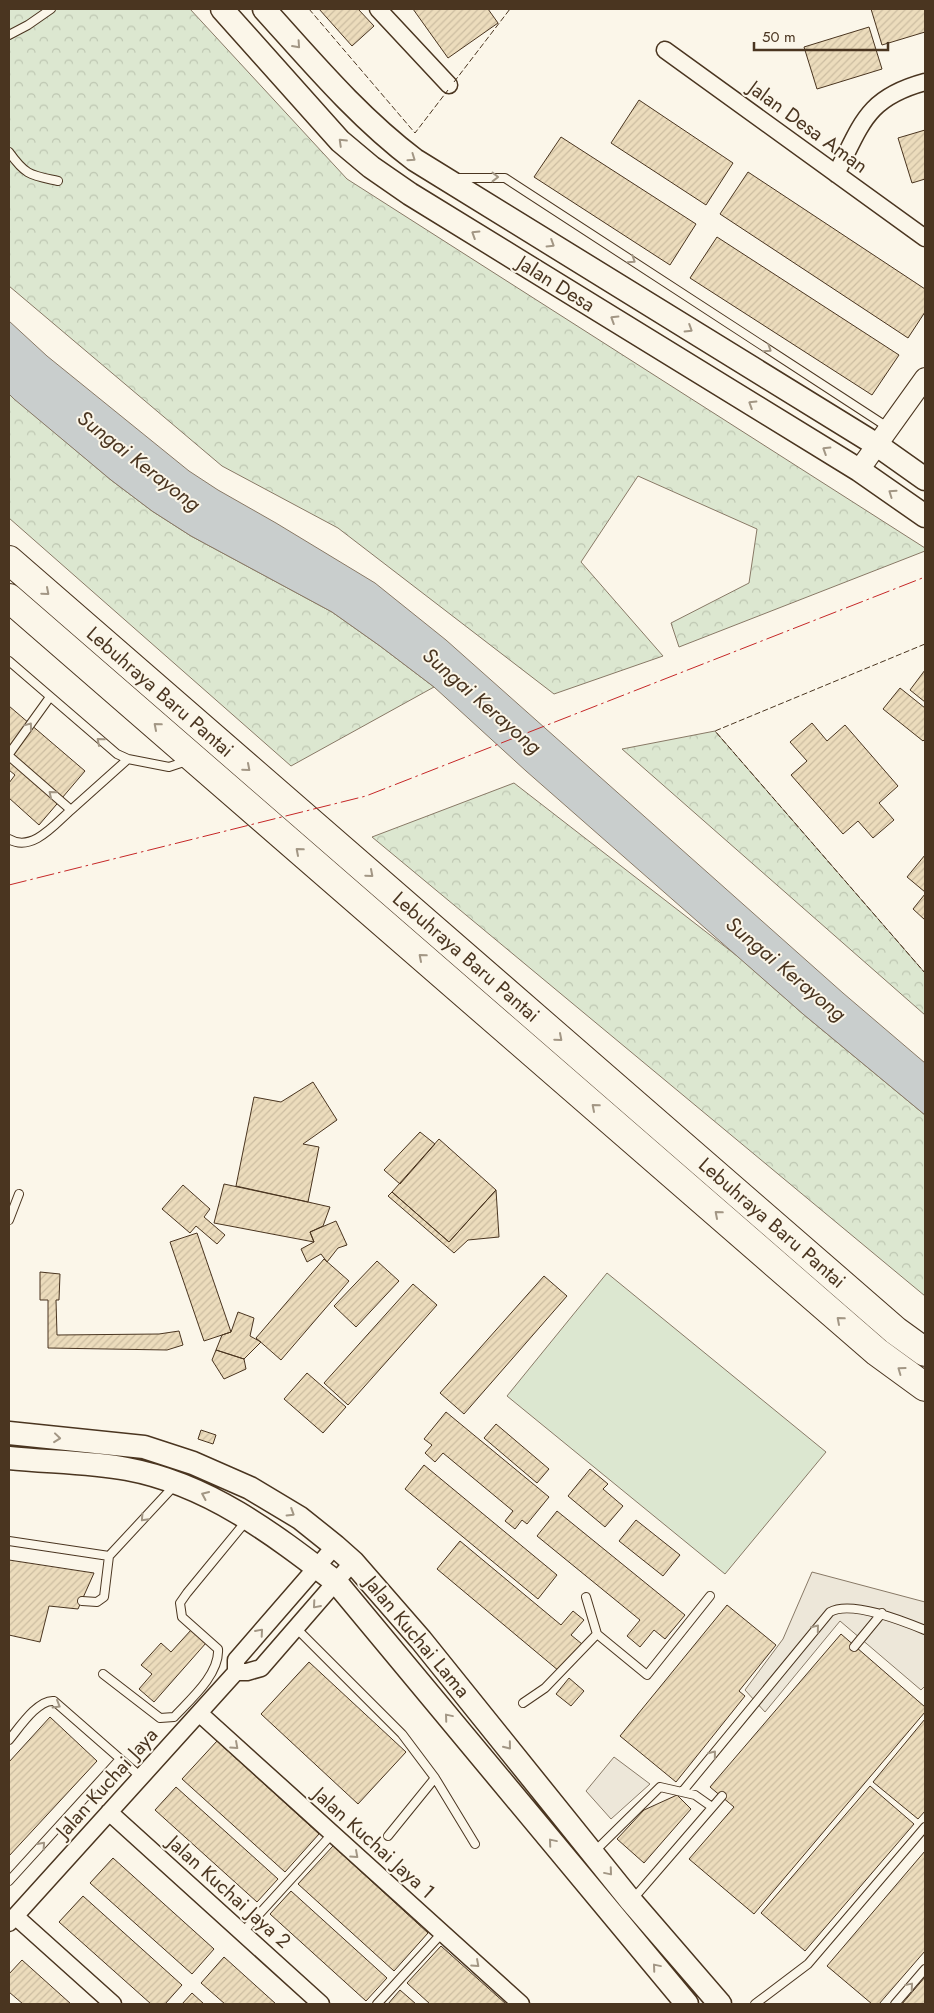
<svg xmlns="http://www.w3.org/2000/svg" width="934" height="2013" font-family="Jost,sans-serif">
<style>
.forest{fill:url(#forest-crowns);stroke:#887966}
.pitch{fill:#dce7d0;stroke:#887966}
.parking{fill:#ede7d9;stroke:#887966}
.water{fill:#c9cecd;stroke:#887966}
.building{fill:url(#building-hatch);stroke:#4a3520}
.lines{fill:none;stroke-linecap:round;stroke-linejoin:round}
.service-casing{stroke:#4a3520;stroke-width:10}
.minor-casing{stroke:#4a3520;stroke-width:19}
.tertiary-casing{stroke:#4a3520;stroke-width:22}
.secondary-casing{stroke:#4a3520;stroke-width:25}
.motorway-casing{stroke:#4a3520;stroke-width:30}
.service{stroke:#fbf6e9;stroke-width:8}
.minor{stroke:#fbf6e9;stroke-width:16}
.tertiary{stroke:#fbf6e9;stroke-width:20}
.secondary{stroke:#fbf6e9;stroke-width:22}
.motorway{stroke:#fbf6e9;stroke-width:28}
.fence{stroke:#4a3520;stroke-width:1;stroke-dasharray:6 2.5;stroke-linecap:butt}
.power{stroke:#c62828;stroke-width:1;stroke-dasharray:18 4 2.5 4;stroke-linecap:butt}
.oneway{stroke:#a29684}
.labels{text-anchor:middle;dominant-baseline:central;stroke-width:4;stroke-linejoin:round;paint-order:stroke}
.street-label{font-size:20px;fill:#4a3520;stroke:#fbf6e9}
.water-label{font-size:21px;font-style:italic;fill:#4a3520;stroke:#fbf6e9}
</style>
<defs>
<pattern id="forest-crowns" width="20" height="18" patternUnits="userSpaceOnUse" patternTransform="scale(1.25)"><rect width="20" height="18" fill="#dce7d0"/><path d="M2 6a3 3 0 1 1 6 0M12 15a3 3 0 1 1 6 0" fill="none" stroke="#bec7b2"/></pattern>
<pattern id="building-hatch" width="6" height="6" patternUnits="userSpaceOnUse" patternTransform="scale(1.25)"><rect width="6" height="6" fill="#ecdcbc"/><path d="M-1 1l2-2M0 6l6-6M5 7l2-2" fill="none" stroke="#ccbda1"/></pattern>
</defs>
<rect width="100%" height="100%" fill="#fbf6e9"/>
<path class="forest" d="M 9,9 L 190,9 L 347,179 L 925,548 L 925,551 L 679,647 L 671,623 L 749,583 L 757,529 L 638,476 L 581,562 L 663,656 L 554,694 L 338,528 L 222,466 L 9,286 Z
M 9,394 L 111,480 L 152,511 L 191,536 L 332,612 L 380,646 L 434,687 L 291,766 L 9,518 Z
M 715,731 L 925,973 L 925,1015 L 622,749 Z
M 514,783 L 741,959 L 803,1014 L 925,1115 L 925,1296 L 372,837 Z"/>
<path class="pitch" d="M 607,1273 L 826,1452 L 725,1574 L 507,1396 Z"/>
<path class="parking" d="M 812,1572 L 925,1602 L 925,1686 L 921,1690 L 840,1621 L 765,1712 L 745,1690 L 783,1639 Z
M 614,1757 L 650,1784 L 611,1819 L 586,1791 Z"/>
<path class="water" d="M 9,321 L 47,356 L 189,471 L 218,490 L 276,523 L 375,583 L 446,640 L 843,993 L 925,1063 L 925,1115 L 803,1014 L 526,771 L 434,687 L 380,646 L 332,612 L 191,536 L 152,511 L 111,480 L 14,399 L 9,394 Z"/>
<path class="building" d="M 319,9 L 358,9 L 374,26 L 352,46 Z
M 413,9 L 488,9 L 498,23 L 448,58 Z
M 871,9 L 925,9 L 925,32 L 882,45 Z
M 869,27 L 882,69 L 817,89 L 804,47 Z
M 639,100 L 733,163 L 706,205 L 611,143 Z
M 925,130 L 925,179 L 912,183 L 898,138 Z
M 561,137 L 696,224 L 670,265 L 534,177 Z
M 748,172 L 925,289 L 925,312 L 908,338 L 720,214 Z
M 717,237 L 899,355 L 872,395 L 690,278 Z
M 925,670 L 925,702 L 910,690 Z
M 900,688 L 925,708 L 925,739 L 923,741 L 883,709 Z
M 9,706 L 85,771 L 39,825 L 9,798 L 9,783 L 15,775 L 9,770 Z
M 812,723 L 827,741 L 845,725 L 898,786 L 879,803 L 894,820 L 873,838 L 858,821 L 843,834 L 791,775 L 807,761 L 790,742 Z
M 925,855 L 925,892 L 907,877 Z
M 925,894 L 925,920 L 913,909 Z
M 313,1082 L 337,1120 L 303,1144 L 319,1147 L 308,1202 L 236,1186 L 254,1097 L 281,1102 Z
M 420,1132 L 435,1144 L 400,1184 L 384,1170 Z
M 439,1139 L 496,1190 L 449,1242 L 392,1192 Z
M 224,1184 L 308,1202 L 330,1207 L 323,1226 L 310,1232 L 314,1242 L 214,1223 Z
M 183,1185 L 210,1209 L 204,1217 L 225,1235 L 217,1244 L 196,1226 L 190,1233 L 162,1209 Z
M 496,1190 L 499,1237 L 468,1240 L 454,1253 L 388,1196 L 392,1192 L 449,1242 Z
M 336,1221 L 347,1245 L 338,1248 L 327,1262 L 321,1254 L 307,1262 L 301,1249 L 314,1242 L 310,1232 Z
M 197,1233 L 231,1332 L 204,1341 L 170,1242 Z
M 324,1259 L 349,1281 L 281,1360 L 256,1338 Z
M 377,1261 L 399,1281 L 356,1327 L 334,1306 Z
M 40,1272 L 60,1274 L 59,1300 L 56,1300 L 57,1335 L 159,1334 L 179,1331 L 183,1345 L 167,1350 L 48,1348 L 48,1300 L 40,1300 Z
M 544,1276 L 567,1296 L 464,1414 L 440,1393 Z
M 413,1284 L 437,1305 L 348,1405 L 324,1383 Z
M 238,1312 L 254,1318 L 250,1336 L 261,1342 L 244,1359 L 216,1350 L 222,1335 L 231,1332 Z
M 216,1350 L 244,1359 L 246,1369 L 224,1379 L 212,1360 Z
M 307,1373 L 346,1407 L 323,1433 L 284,1399 Z
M 446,1412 L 549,1497 L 527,1524 L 522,1520 L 515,1529 L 505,1521 L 513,1511 L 443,1453 L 435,1462 L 425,1453 L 432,1445 L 424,1439 Z
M 496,1424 L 549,1469 L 537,1483 L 484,1438 Z
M 201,1430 L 216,1435 L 213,1444 L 198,1439 Z
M 424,1465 L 557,1575 L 538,1599 L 405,1489 Z
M 590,1469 L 608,1484 L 603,1489 L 623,1506 L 605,1527 L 568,1496 Z
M 557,1511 L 685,1615 L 665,1639 L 654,1630 L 640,1647 L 627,1636 L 640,1620 L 537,1536 Z
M 636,1520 L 680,1555 L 663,1576 L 619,1541 Z
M 460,1541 L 561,1625 L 573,1611 L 584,1620 L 571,1635 L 582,1644 L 559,1671 L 437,1569 Z
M 9,1560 L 94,1573 L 78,1609 L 49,1606 L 40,1642 L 9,1635 Z
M 727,1605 L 776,1645 L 739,1691 L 745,1696 L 676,1782 L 620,1736 Z
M 191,1630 L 206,1643 L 154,1702 L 139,1689 L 152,1674 L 141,1665 L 161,1643 L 171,1652 Z
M 841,1634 L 925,1707 L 925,1712 L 754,1914 L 689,1859 L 734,1807 L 710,1787 Z
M 309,1662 L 406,1752 L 358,1804 L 261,1714 Z
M 569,1678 L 584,1691 L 571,1706 L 556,1694 Z
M 50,1717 L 97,1761 L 9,1856 L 9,1762 Z
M 925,1719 L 925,1811 L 918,1819 L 873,1782 Z
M 217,1741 L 319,1834 L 285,1872 L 182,1779 Z
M 870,1786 L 914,1824 L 805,1951 L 761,1913 Z
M 176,1787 L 278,1879 L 257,1902 L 155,1810 Z
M 677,1795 L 691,1809 L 644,1863 L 617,1839 L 644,1810 Z
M 333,1846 L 428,1933 L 394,1971 L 298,1884 Z
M 925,1851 L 925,1951 L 879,2004 L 872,2004 L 827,1966 Z
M 113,1858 L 214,1949 L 192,1974 L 90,1883 Z
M 291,1891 L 387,1978 L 366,2001 L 270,1914 Z
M 83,1896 L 182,1985 L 165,2004 L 151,2004 L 59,1922 Z
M 441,1946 L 506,2004 L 430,2004 L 407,1983 Z
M 224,1957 L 276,2004 L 225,2004 L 201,1983 Z
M 22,1960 L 71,2004 L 23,2004 L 9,1992 L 9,1974 Z
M 925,1977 L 925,2004 L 902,2004 Z
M 400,1990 L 416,2004 L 388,2004 Z
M 192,1993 L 204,2004 L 182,2004 Z"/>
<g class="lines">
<g class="service-casing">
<path id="service" d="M 9,35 L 28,25 L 51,9
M 9,152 C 26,176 31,175 58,181
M 455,178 L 505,178 L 889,428
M 9,661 L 117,754 L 128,759 L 169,767 L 187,761
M 9,754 L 50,697
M 9,756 L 71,810 L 128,759
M 9,839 C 32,853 55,824 71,810
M 9,1220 L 19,1194
M 9,1541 L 109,1556 L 174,1486
M 82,1601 L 97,1602 L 104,1597 L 109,1556
M 296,1628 L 402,1734 L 435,1778 L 388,1836
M 597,1634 L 647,1675 L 710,1596
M 854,1647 L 882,1613
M 103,1674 L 160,1718 L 174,1717 C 190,1700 220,1674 218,1649 L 182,1617 L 180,1603 L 187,1593 L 247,1520
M 523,1703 L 545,1688 L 597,1634 L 586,1597
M 9,1740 C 19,1728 38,1699 54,1701 L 141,1777
M 435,1778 L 475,1844
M 682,1792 L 830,1612 C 851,1600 903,1621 925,1630
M 593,1853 L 660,1787 L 695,1795 L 712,1807
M 9,1881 L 120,1759
M 633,1899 L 722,1796
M 242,1933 L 332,1834
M 377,2004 L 442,1933
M 755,2004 L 808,1964 L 925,1827
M 895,2004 L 925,1969"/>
</g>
<g class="minor-casing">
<path id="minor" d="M 378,9 L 449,85
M 665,50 L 925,238
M 836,174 C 862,124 866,98 925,82
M 236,1672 L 247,1672 L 261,1668 L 353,1562
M 199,1713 L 521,2004
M 109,1812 L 321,2004
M 15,1916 L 113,2004
M 9,1923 L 236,1672 L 236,1660 L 243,1652 L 335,1546"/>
</g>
<g class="tertiary-casing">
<path id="tertiary" d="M 859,470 L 925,378"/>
</g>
<g class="secondary-casing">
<path id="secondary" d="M 222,9 L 340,141 L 371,167 L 410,194 L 859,470 L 925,516
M 264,9 C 312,62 358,117 415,160 L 877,445 L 925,479
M 9,1433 L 144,1447 L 193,1463 L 250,1488 L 300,1518 L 335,1546 L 353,1562 L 421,1640 L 631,1901 L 720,2004
M 9,1458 C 47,1462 89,1462 127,1469 C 208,1484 272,1533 336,1582 L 687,2004"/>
</g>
<g class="motorway-casing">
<path id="motorway" d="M 9,560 L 896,1331 L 925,1352
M 9,598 L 877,1352 L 925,1387"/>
</g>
<use href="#service" class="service"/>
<use href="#minor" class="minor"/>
<use href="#tertiary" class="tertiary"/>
<use href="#secondary" class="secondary"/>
<use href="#motorway" class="motorway"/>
<path class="fence" d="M 309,9 L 415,133 L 448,90
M 454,82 L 510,9
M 925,644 L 715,731 L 925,973"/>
<path class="power" d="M 9,885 L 366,796 L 925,577"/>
</g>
<defs><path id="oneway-chevron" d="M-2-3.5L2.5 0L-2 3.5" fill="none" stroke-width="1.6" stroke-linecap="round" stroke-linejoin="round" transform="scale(1.25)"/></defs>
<g class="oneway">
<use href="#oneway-chevron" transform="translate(297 45) rotate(48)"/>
<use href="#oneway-chevron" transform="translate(342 142) rotate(-136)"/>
<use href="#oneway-chevron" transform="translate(412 158) rotate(35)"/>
<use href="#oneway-chevron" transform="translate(495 177)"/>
<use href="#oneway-chevron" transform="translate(475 234) rotate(-148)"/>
<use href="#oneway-chevron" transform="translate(551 244) rotate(32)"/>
<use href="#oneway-chevron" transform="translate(632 260) rotate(33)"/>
<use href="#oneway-chevron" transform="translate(614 319) rotate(-148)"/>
<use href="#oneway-chevron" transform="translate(689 329) rotate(32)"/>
<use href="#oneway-chevron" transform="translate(768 349) rotate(33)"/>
<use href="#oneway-chevron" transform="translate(752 404) rotate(-148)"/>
<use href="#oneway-chevron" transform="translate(826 450) rotate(-148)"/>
<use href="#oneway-chevron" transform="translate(892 493) rotate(-145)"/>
<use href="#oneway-chevron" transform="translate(46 592) rotate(41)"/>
<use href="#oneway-chevron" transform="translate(29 726) rotate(-53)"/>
<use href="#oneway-chevron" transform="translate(157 726) rotate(-139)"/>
<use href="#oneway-chevron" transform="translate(100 741) rotate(-139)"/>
<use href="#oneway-chevron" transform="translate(247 768) rotate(41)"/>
<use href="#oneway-chevron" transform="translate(52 794) rotate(-141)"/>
<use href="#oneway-chevron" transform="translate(299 851) rotate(-139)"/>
<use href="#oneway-chevron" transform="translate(370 874) rotate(41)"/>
<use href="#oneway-chevron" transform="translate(422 957) rotate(-139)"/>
<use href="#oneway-chevron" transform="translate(559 1038) rotate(41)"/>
<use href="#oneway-chevron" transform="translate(595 1107) rotate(-139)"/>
<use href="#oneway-chevron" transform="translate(718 1214) rotate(-139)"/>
<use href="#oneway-chevron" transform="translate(840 1320) rotate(-139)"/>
<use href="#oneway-chevron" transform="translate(901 1370) rotate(-144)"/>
<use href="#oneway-chevron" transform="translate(57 1438) rotate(6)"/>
<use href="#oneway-chevron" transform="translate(205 1495) rotate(-156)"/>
<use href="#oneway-chevron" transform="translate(291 1513) rotate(32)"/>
<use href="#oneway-chevron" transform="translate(144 1518) rotate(133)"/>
<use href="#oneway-chevron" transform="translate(316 1605) rotate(131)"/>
<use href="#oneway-chevron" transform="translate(816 1628) rotate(-51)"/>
<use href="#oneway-chevron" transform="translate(260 1632) rotate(-49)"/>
<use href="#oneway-chevron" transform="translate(57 1705) rotate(30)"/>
<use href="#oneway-chevron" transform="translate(448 1717) rotate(-130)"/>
<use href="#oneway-chevron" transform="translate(235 1746) rotate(42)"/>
<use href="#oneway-chevron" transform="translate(508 1746) rotate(51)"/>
<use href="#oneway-chevron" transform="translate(713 1754) rotate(-51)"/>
<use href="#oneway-chevron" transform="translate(552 1842) rotate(-130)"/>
<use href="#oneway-chevron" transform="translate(42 1845) rotate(-48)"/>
<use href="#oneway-chevron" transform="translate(355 1855) rotate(42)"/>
<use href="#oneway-chevron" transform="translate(609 1872) rotate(50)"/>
<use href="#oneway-chevron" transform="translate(476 1964) rotate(42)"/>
<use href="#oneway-chevron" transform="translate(656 1967) rotate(-130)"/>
<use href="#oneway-chevron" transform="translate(910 1986) rotate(-50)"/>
</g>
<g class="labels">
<g class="street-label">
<text transform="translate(808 127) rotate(36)">Jalan Desa Aman</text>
<text transform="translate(556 284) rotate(32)">Jalan Desa</text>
<text transform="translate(160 692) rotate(41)">Lebuhraya Baru Pantai</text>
<text transform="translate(466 957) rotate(41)">Lebuhraya Baru Pantai</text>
<text transform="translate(772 1223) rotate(41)">Lebuhraya Baru Pantai</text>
<text transform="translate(417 1637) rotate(50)">Jalan Kuchai Lama</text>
<text transform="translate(107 1783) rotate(-48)">Jalan Kuchai Jaya</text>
<text transform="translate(374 1843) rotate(42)">Jalan Kuchai Jaya 1</text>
<text transform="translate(229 1892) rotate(42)">Jalan Kuchai Jaya 2</text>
</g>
<g class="water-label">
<text transform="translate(139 461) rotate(38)">Sungai Kerayong</text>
<text transform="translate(482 701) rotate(41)">Sungai Kerayong</text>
<text transform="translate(786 969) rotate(40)">Sungai Kerayong</text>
</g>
</g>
<rect width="934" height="2013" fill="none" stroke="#4a3520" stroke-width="20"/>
<path d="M754 42v8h134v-8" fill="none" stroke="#4a3520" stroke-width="2.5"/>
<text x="762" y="42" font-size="15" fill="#4a3520" stroke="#fbf6e9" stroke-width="4" paint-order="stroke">50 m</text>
</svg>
